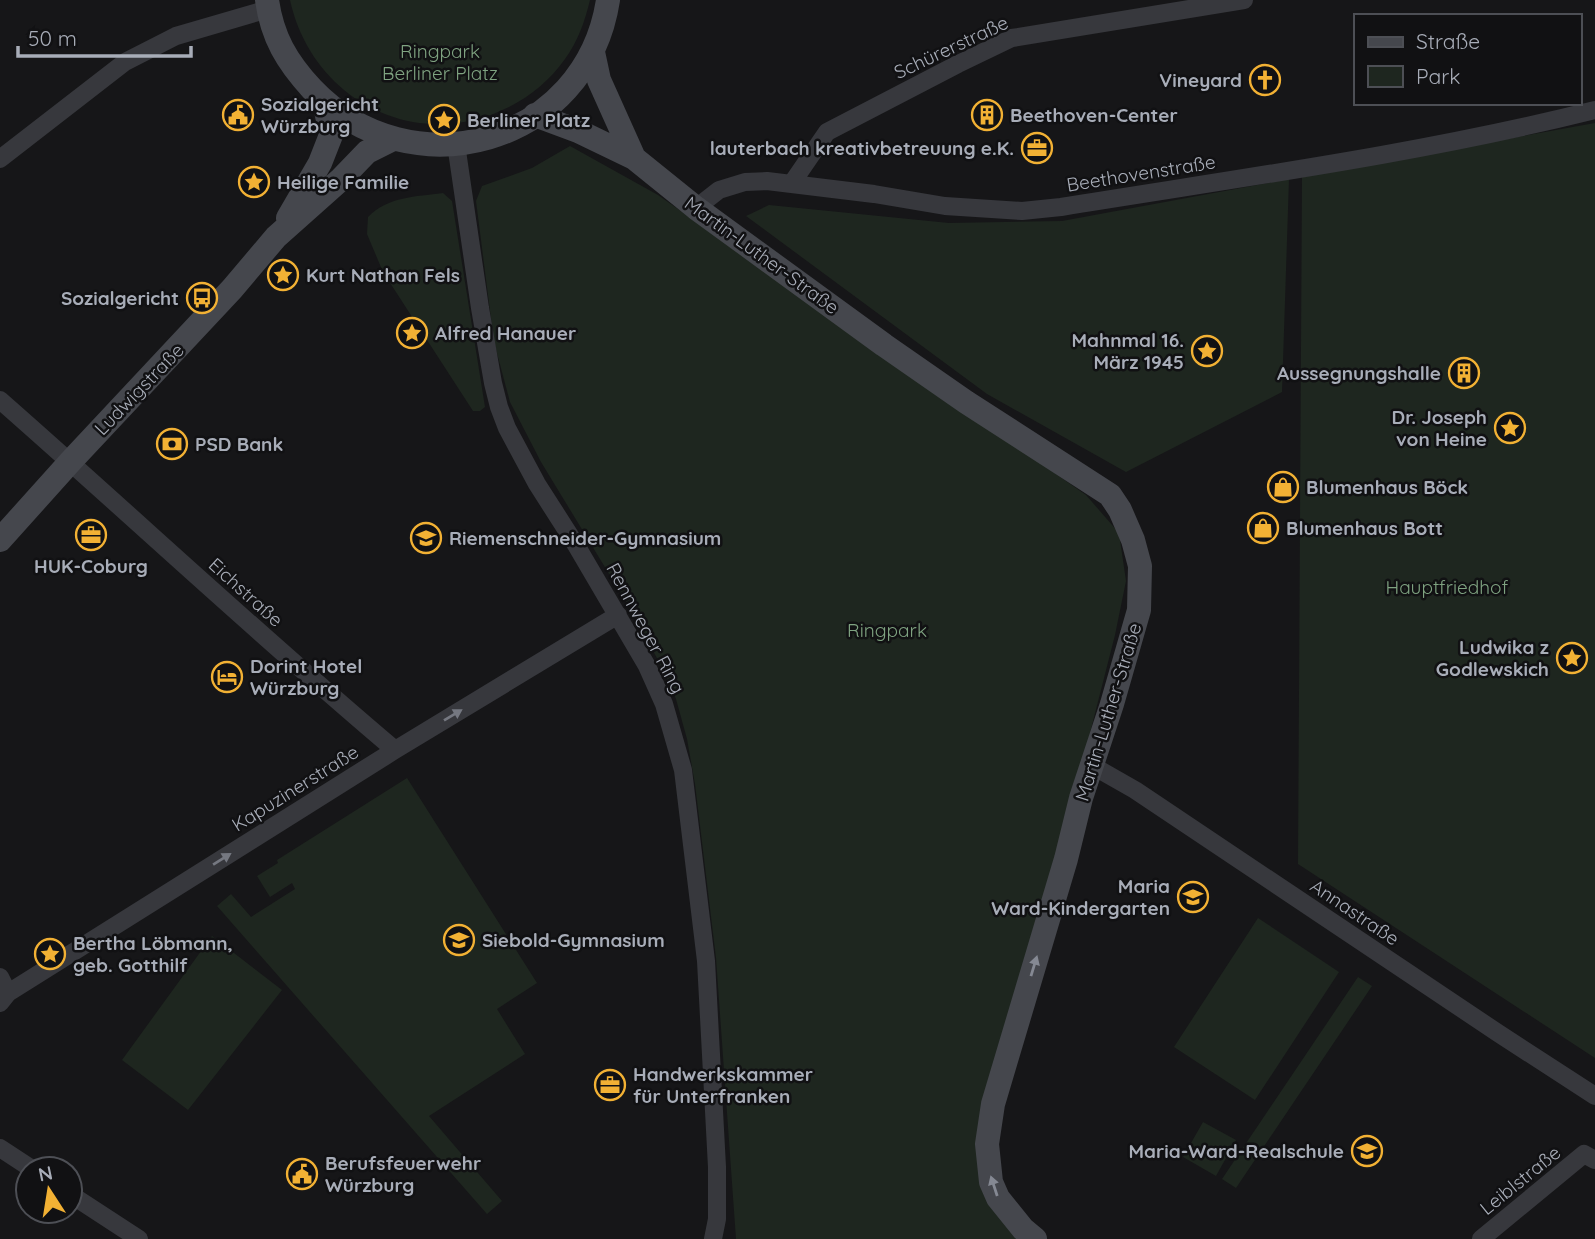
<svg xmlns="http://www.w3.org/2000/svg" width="1595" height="1239" font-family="Quicksand,sans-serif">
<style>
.green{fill:#1e261f}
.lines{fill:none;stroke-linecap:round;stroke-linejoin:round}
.street{stroke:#37383d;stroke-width:18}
.secondary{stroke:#45474d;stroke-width:24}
.oneway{fill:#757881}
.oneway2{fill:#858993}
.labels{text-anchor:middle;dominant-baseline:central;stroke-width:5;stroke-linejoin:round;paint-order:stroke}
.street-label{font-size:19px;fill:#a8adb8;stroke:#111113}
.park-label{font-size:19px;fill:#7fa381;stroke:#111113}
.poi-label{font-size:19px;font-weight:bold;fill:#a8adb8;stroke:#111113;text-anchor:start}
</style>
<rect width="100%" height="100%" fill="#161618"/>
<path class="green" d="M 290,0 L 590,0 C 585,21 578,41 565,59 C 551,79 531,96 509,107 C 416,154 312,100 290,0 Z
M 1595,123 L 1595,1058 L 1298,864 L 1302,176 Z
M 570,146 L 658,195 L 1086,495 L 1119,533 L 1126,581 L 1115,635 L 985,1144 L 1017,1239 L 736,1239 L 716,958 L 695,784 L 687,739 L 676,699 L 658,660 L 631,610 L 541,462 L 510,402 L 494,342 L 476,201 L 482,186 L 532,168 Z
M 1289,179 L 1282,392 L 1126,472 L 987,394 L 746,216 L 769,205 L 949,223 L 1062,221 Z
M 443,193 L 452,201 L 485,407 L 480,411 L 473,411 L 383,272 L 367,234 L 368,217 C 389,196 415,197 443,193 Z
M 407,778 L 537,983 L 497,1009 L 525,1054 L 429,1116 L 502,1201 L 487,1214 L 217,906 L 231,894 L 251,917 L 295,889 L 292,883 L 270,897 L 257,876 L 278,863 L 277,860 Z
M 1258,918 L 1339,972 L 1255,1100 L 1174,1047 Z
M 212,936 L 282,990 L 188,1110 L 122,1060 Z
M 1358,977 L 1372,986 L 1236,1188 L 1222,1179 Z
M 1203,1122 L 1236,1140 L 1216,1176 L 1183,1157 Z"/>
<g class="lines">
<path class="street" d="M 456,144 L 480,308 L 493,383 L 499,407 L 507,428 L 537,484 L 576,545 L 647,666 L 664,704 L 683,770 L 706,961 L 717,1167 L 717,1219 L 713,1239
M 0,159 L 125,62 L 176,36 L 268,9
M 792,183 L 827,132 L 958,64 L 1012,38 L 1244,0
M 696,208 L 719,190 L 745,182 L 767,181 L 874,194 L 945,206 L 1022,211 L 1061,207 C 1239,178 1419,154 1595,110
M 0,400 C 132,516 261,637 395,750
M 1091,765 L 1135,790 L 1498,1033 L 1595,1096
M 0,977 L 8,993
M 0,1003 L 8,993 L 395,750 L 618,615
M 0,1148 L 32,1169
M 70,1194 L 139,1239
M 1481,1239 L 1584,1154 L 1595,1160"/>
<path class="secondary" d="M 267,0 C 272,37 287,62 312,89 C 411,193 586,144 608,0
M 593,52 L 599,80 L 634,158
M 535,115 L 578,131 L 634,158 L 696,208 L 884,345 L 966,402 L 1110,495 L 1120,510 L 1133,540 L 1140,566 L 1139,610 L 1112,704 L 1081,798 L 1066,859 L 993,1104 L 987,1144 L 991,1182 L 998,1198 L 1023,1229 L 1035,1239
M 288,218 L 320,163 L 331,135 L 324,101
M 0,540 L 70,462 L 232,289 L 276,237 L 340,180 L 367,152 L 393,139"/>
</g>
<defs><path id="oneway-solid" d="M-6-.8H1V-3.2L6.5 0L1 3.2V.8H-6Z" transform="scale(1.75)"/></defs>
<g class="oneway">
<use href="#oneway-solid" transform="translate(453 715) rotate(-31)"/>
<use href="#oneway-solid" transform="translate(222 859) rotate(-32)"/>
</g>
<g class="oneway2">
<use href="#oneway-solid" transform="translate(1034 966) rotate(-73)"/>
<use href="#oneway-solid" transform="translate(994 1186) rotate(-108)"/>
</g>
<defs>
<g id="church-ring" transform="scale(1.575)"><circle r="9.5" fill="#111113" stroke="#f2b134" stroke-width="1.5"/><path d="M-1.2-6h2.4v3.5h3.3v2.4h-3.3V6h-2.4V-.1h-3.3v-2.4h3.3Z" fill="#f2b134"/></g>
<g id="civic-ring" transform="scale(1.575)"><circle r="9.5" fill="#111113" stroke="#f2b134" stroke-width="1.5"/><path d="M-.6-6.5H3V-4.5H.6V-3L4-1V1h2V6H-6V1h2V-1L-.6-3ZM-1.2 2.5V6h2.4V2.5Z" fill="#f2b134"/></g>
<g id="building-ring" transform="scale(1.575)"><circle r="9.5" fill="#111113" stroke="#f2b134" stroke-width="1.5"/><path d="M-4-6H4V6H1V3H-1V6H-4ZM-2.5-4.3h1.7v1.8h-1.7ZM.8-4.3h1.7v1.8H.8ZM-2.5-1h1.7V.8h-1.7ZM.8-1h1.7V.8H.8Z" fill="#f2b134"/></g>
<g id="sight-ring" transform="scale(1.575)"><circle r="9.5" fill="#111113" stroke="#f2b134" stroke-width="1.5"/><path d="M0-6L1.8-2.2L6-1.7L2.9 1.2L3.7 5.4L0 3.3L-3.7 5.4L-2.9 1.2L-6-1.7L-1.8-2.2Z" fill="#f2b134"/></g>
<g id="office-ring" transform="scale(1.575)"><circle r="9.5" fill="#111113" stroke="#f2b134" stroke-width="1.5"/><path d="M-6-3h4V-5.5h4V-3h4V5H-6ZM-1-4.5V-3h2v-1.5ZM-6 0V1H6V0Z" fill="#f2b134"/></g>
<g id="bus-ring" transform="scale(1.575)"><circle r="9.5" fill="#111113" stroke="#f2b134" stroke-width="1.5"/><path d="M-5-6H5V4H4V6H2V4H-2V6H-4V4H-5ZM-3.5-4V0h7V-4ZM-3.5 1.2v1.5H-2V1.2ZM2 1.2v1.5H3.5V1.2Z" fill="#f2b134"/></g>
<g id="bank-ring" transform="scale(1.575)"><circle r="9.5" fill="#111113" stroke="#f2b134" stroke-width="1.5"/><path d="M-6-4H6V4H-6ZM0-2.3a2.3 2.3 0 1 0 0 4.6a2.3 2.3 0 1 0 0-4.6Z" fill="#f2b134"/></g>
<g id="shop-ring" transform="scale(1.575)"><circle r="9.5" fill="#111113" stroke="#f2b134" stroke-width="1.5"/><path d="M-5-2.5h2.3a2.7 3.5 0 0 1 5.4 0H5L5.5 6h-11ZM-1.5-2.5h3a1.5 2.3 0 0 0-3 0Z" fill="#f2b134"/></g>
<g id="school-ring" transform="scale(1.575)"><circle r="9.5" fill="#111113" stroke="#f2b134" stroke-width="1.5"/><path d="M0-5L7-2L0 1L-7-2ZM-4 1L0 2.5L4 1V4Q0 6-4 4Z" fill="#f2b134"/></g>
<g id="hotel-ring" transform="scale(1.575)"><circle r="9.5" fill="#111113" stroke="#f2b134" stroke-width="1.5"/><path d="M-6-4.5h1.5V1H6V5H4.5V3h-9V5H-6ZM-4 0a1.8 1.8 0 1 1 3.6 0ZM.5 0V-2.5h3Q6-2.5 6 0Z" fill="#f2b134"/></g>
</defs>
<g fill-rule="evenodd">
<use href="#church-ring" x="1265" y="80"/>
<use href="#civic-ring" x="238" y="115"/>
<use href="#building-ring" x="987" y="115"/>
<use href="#sight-ring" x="444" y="120"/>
<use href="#office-ring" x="1037" y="148"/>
<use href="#sight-ring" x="254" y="182"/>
<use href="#sight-ring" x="283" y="275"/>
<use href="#bus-ring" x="202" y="298"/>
<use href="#sight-ring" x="412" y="333"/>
<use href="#sight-ring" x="1207" y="351"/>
<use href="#building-ring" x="1464" y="373"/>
<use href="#sight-ring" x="1510" y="428"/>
<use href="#bank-ring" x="172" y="444"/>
<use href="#shop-ring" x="1283" y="487"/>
<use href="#shop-ring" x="1263" y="528"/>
<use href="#office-ring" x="91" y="535"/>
<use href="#school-ring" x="426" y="538"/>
<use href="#sight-ring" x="1572" y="658"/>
<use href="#hotel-ring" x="227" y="677"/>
<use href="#school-ring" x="1193" y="897"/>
<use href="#school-ring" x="459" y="940"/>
<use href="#sight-ring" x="50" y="954"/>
<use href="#office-ring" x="610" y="1085"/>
<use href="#school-ring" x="1367" y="1151"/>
<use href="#civic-ring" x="302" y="1174"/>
</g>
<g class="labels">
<g class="street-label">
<text transform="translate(951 47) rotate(-25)">Schürerstraße</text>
<text transform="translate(1141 173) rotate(-9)">Beethovenstraße</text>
<text transform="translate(762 255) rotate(36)">Martin-Luther-Straße</text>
<text transform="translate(139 389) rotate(-46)">Ludwigstraße</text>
<text transform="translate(246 592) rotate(42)">Eichstraße</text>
<text transform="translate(646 628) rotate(62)">Rennweger Ring</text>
<text transform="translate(1108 712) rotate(-73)">Martin-Luther-Straße</text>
<text transform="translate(295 788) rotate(-32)">Kapuzinerstraße</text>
<text transform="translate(1355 912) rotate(34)">Annastraße</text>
<text transform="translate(1520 1180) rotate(-39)">Leiblstraße</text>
</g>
<g class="park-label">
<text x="440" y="51">Ringpark<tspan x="440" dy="22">Berliner Platz</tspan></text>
<text x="1447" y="587">Hauptfriedhof</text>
<text x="887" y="630">Ringpark</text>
</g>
<g class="poi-label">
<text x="1242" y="80" text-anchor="end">Vineyard</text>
<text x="261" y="104">Sozialgericht<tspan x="261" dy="22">Würzburg</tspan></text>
<text x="1010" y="115">Beethoven-Center</text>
<text x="467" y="120">Berliner Platz</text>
<text x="1014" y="148" text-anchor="end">lauterbach kreativbetreuung e.K.</text>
<text x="277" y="182">Heilige Familie</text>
<text x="306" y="275">Kurt Nathan Fels</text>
<text x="179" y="298" text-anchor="end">Sozialgericht</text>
<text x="435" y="333">Alfred Hanauer</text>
<text x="1184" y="340" text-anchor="end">Mahnmal 16.<tspan x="1184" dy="22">März 1945</tspan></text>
<text x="1441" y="373" text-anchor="end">Aussegnungshalle</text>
<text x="1487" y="417" text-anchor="end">Dr. Joseph<tspan x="1487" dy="22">von Heine</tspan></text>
<text x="195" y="444">PSD Bank</text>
<text x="1306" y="487">Blumenhaus Böck</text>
<text x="1286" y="528">Blumenhaus Bott</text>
<text x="449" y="538">Riemenschneider-Gymnasium</text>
<text x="91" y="566" text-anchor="middle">HUK-Coburg</text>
<text x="1549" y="647" text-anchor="end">Ludwika z<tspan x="1549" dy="22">Godlewskich</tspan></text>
<text x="250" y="666">Dorint Hotel<tspan x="250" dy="22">Würzburg</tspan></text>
<text x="1170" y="886" text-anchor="end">Maria<tspan x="1170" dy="22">Ward-Kindergarten</tspan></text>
<text x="482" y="940">Siebold-Gymnasium</text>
<text x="73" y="943">Bertha Löbmann,<tspan x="73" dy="22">geb. Gotthilf</tspan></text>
<text x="633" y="1074">Handwerkskammer<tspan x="633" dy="22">für Unterfranken</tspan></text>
<text x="1344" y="1151" text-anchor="end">Maria-Ward-Realschule</text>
<text x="325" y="1163">Berufsfeuerwehr<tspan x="325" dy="22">Würzburg</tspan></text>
</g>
</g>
<rect x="1354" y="14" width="228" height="91" fill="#111113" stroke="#4d4f55" stroke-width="2"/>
<rect x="1368" y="37" width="35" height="10" fill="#45474d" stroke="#4d4f55" stroke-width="2"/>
<text x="1416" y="49" font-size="21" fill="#a8adb8">Straße</text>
<rect x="1368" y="66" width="35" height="21" fill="#1e261f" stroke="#4d4f55" stroke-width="2"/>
<text x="1416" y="84" font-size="21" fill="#a8adb8">Park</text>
<g transform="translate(49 1190) rotate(348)"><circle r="33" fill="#111113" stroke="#4d4f55" stroke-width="2"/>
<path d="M0-5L12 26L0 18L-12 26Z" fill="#f2b134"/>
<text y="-10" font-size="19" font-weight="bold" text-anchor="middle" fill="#a8adb8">N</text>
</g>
<path d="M18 46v10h173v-10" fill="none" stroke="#a8adb8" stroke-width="3.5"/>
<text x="28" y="46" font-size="21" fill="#a8adb8" stroke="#111113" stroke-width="5" paint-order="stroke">50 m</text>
</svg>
